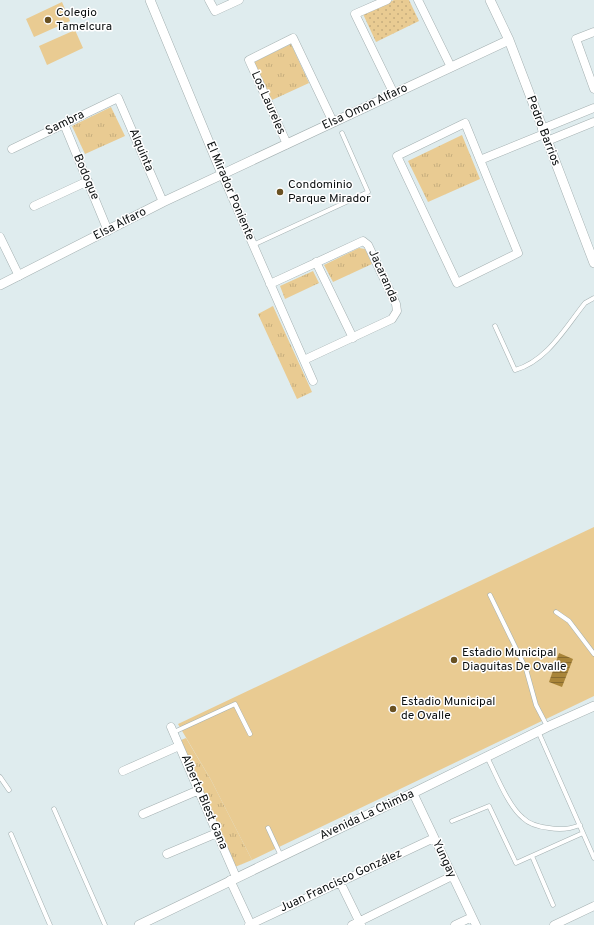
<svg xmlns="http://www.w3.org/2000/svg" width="594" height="925" font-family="Overpass,sans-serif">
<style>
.grass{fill:url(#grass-dots)}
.park{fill:url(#park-tufts)}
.pitch{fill:#e9cb92}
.water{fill:url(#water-rules)}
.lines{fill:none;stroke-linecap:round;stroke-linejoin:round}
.service-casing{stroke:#a4b0b1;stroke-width:5}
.minor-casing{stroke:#a4b0b1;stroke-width:9}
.tertiary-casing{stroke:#a4b0b1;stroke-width:10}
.service{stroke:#fff;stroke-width:4}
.minor{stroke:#fff;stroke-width:8}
.tertiary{stroke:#fff;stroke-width:9}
.poi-dot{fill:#695122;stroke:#fff;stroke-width:1.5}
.labels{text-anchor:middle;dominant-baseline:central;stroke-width:3;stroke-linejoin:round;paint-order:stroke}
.poi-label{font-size:12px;fill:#0b0f10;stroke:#fff;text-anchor:start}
.street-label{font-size:12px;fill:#0b0f10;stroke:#fff}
</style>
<defs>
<pattern id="grass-dots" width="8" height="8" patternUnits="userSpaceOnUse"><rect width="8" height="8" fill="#e9cb92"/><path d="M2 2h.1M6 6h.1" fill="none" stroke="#c6ad7d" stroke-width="1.8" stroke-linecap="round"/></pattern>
<pattern id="park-tufts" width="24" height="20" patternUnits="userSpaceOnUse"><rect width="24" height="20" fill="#e9cb92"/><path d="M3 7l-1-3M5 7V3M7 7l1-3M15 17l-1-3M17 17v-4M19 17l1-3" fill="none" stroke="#c6ad7d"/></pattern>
<pattern id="water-rules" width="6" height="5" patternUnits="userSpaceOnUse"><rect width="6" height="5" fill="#a98539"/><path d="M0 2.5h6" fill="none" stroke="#886b2f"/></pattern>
</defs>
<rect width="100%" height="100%" fill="#dfecee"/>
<path class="grass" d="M 394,0 L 409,0 L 419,21 L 376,42 L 363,14 Z"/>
<path class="park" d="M 291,44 L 309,83 L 272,100 L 254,62 Z
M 111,107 L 125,136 L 85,154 L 72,126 Z
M 462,135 L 480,179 L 428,202 L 408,161 Z
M 359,248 L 365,249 L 372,264 L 333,282 L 324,265 Z
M 313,271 L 319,283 L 285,299 L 280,286 Z
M 273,306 L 312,392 L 297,399 L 258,314 Z
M 186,738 L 211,780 L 252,860 L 235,867 L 181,740 Z"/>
<path class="pitch" d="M 62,2 L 70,21 L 34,37 L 26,19 Z
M 75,30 L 83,48 L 47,65 L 39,46 Z
M 594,527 L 594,696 L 252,860 L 211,780 L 178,724 Z"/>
<path class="water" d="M 559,653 L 573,659 L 562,687 L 549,682 Z"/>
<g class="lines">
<g class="service-casing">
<path id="service" d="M 253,245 L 368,192 L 342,133
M 495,326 L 515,370 C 547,361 565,328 585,303 L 594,298
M 490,595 L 526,669 L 536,705 L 547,726
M 556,612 L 569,621 L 594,654
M 538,731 L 594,858
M 174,732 L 235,704 L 250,734
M 487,757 C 496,774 508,806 523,818 C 530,825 540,827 549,828 C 559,830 570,829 580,825
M 0,777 L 9,790
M 54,809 L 105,925
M 452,821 L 489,806 L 516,863 L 583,833
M 268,828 L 281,856
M 11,834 L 50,925
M 532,856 L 553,905"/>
</g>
<g class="minor-casing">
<path id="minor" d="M 209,0 L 215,11 L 239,0
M 387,0 L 355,14 L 394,94
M 418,0 L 451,67
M 594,32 L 576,39 L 594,89
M 465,123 L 518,253 L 457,283 L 397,156 Z
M 64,124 L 108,231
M 542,129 L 594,108
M 547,141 L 594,122
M 287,144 L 249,60 L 293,38 L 333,122
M 12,149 L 118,98 L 163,202
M 480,160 L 544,134
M 222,174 L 313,381
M 34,206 L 88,181
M 0,237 L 19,276
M 316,262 L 353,338
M 270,284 L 363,241 L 368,245 L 396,304 L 397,311 L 392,319 L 304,360
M 171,727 L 236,877
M 123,771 L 179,746
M 413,793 L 476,925
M 143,814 L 199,790
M 167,854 L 217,833
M 230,880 L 251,925
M 340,882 L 361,925
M 249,925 L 434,838
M 352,925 L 452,876
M 455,925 L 472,917
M 554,925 L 594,906"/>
</g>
<g class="tertiary-casing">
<path id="tertiary" d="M 150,0 L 222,174
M 490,0 L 509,40 L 594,263
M 0,285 L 163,202 L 509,40
M 139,925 L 413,793 L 547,727 L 594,706"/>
</g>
<use href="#service" class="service"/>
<use href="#minor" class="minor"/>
<use href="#tertiary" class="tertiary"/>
</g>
<g class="poi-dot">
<circle cx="48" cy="20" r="4"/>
<circle cx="280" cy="192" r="4"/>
<circle cx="454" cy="660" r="4"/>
<circle cx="393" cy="709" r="4"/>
</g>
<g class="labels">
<g class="poi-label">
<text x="56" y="13">Colegio<tspan x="56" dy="14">Tamelcura</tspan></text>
<text x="288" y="185">Condominio<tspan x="288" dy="14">Parque Mirador</tspan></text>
<text x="462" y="653">Estadio Municipal<tspan x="462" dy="14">Diaguitas De Ovalle</tspan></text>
<text x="401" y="702">Estadio Municipal<tspan x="401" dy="14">de Ovalle</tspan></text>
</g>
<g class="street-label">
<text transform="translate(268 103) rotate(66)">Los Laureles</text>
<text transform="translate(365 107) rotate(-25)">Elsa Omon Alfaro</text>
<text transform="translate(65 123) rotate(-26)">Sambra</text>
<text transform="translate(543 131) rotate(69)">Pedro Barrios</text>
<text transform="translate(141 150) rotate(67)">Alquinta</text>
<text transform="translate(86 177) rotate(67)">Bodoque</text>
<text transform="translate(230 191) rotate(67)">El Mirador Poniente</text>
<text transform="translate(120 224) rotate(-27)">Elsa Alfaro</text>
<text transform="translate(383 276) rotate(66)">Jacaranda</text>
<text transform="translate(204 802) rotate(67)">Alberto Blest Gana</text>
<text transform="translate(367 815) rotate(-25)">Avenida La Chimba</text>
<text transform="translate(444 859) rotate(65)">Yungay</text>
<text transform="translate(341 881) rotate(-25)">Juan Francisco González</text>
</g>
</g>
</svg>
